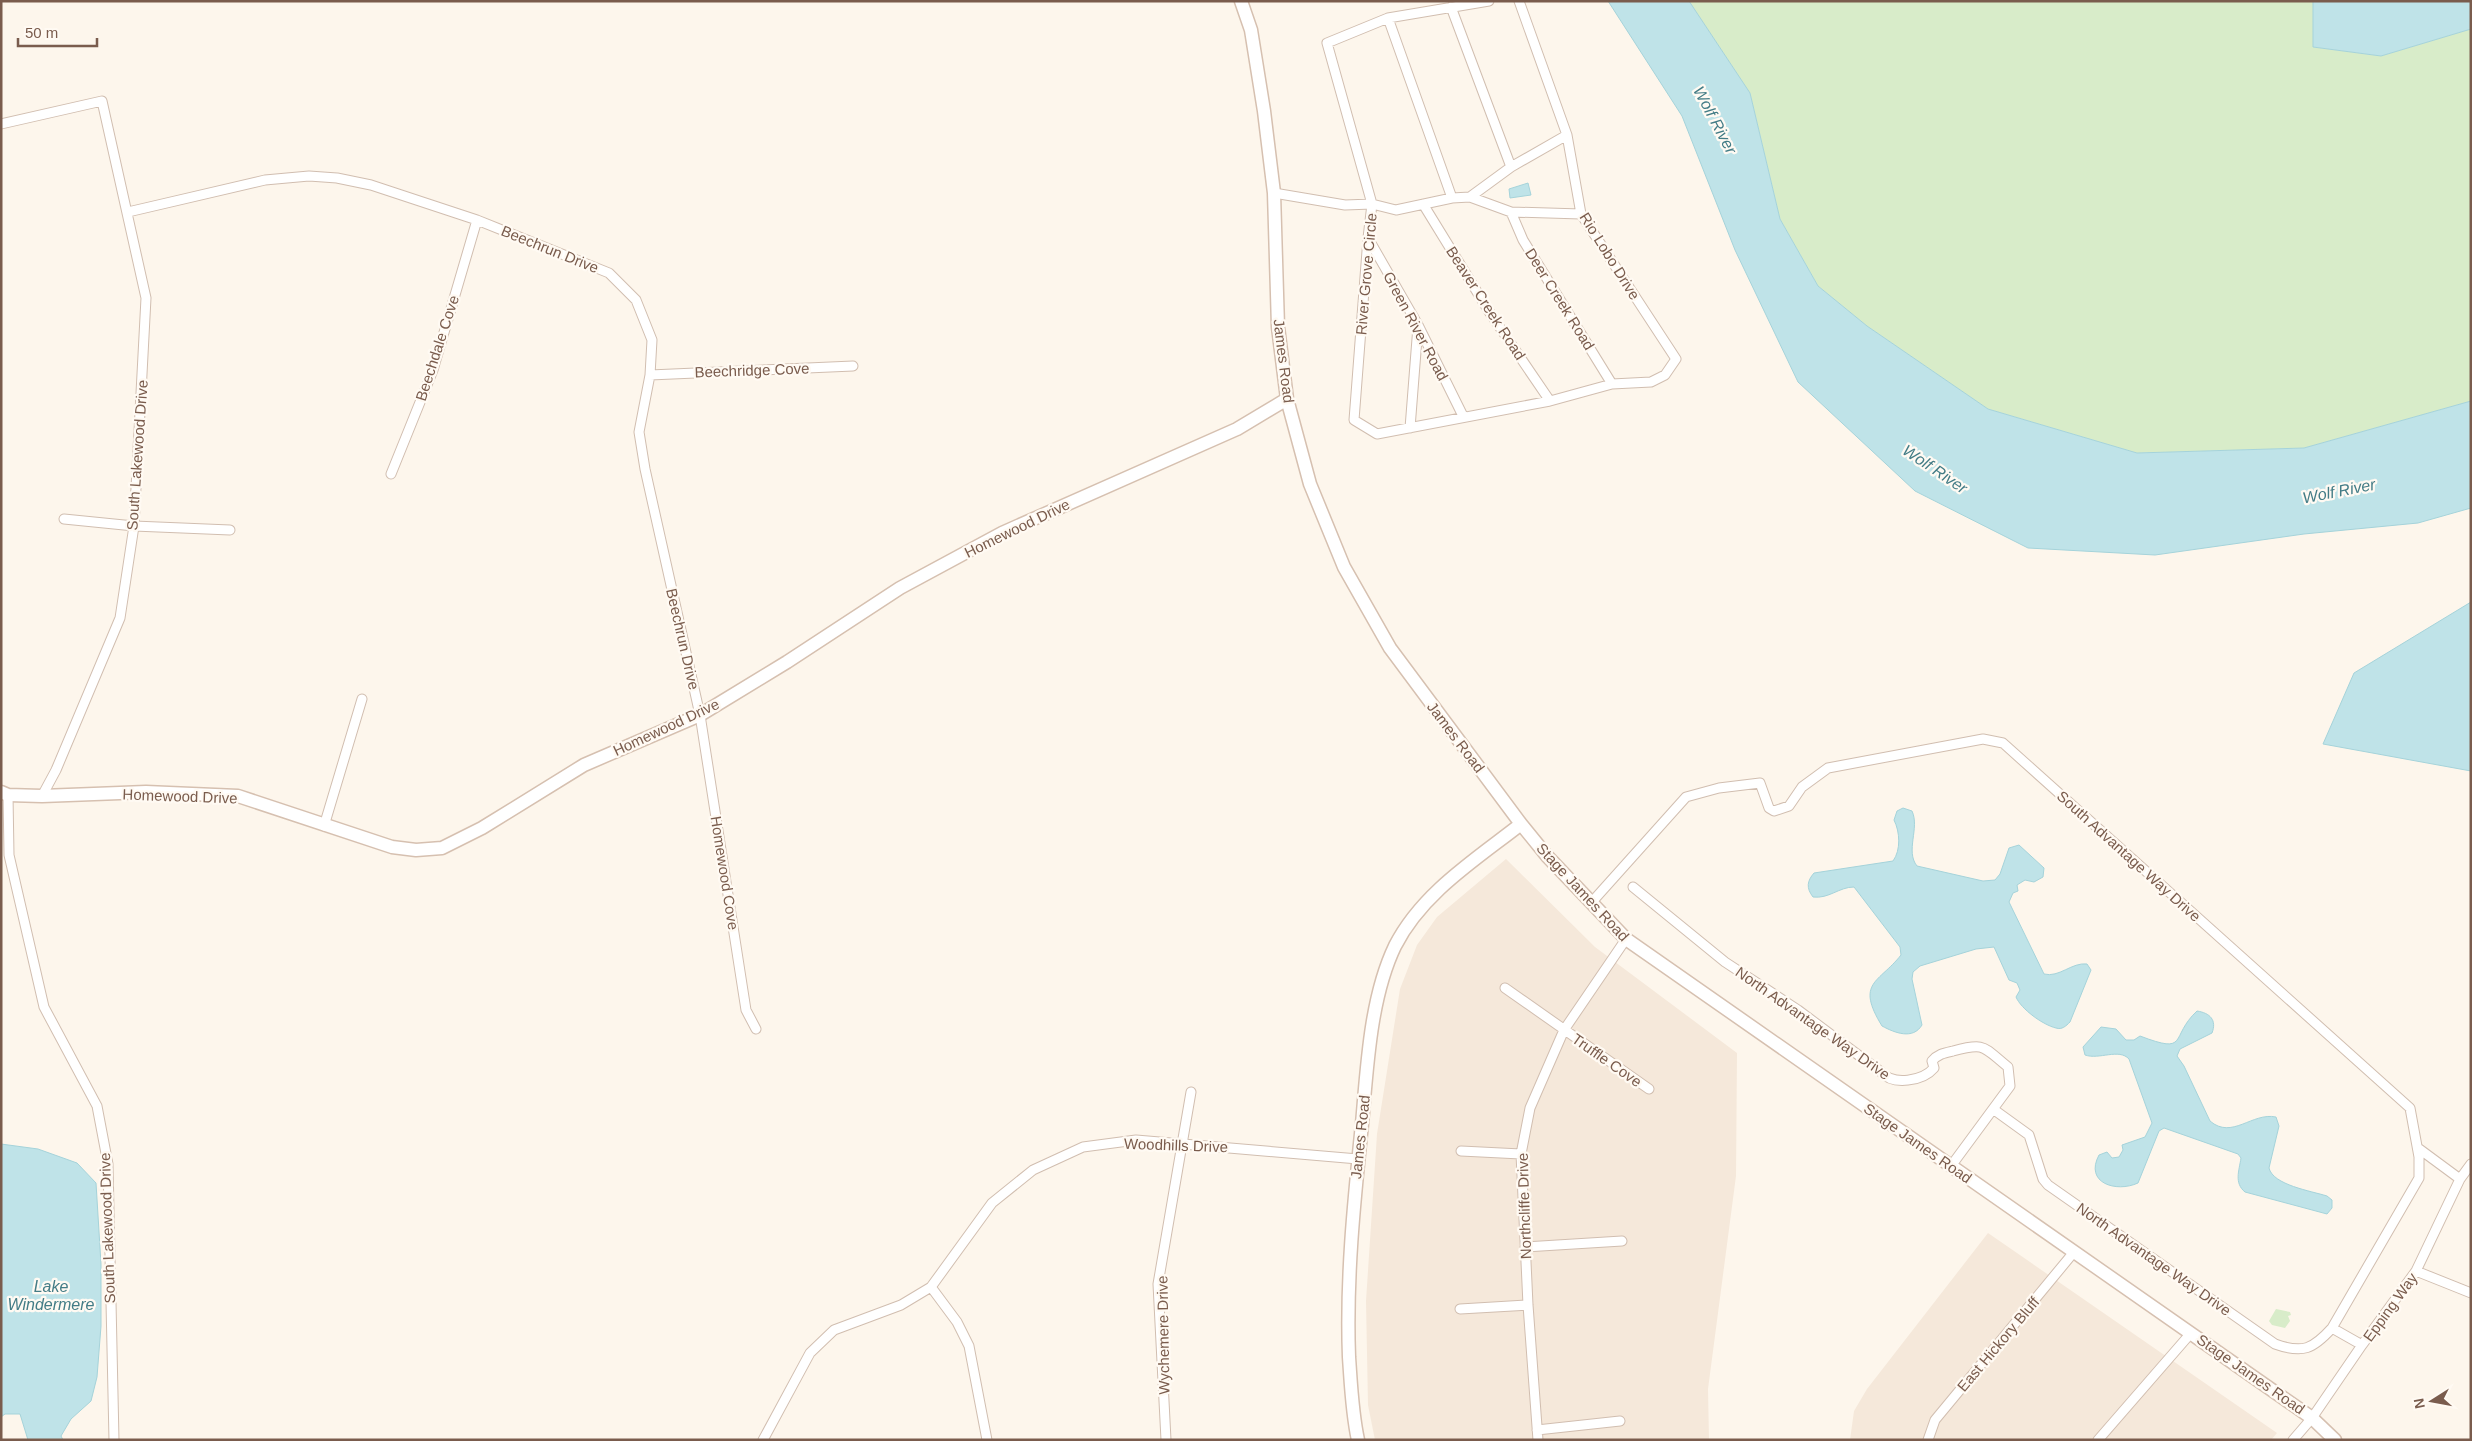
<svg xmlns="http://www.w3.org/2000/svg" width="2472" height="1441" font-family="Arial,sans-serif">
<style>
.residential{fill:#f5e8da}
.green{fill:#d8ecc9}
.water{fill:#bfe3e8;stroke:#a5d3da}
.lines{fill:none;stroke-linecap:round;stroke-linejoin:round}
.street-casing{stroke:#d1beb0;stroke-width:11}
.secondary-casing{stroke:#d6c0b0;stroke-width:15}
.street{stroke:#fff;stroke-width:9}
.secondary{stroke:#fff;stroke-width:12}
.labels{text-anchor:middle;dominant-baseline:central;stroke-width:4.5;stroke-linejoin:round;paint-order:stroke}
.street-label{font-size:15px;fill:#7a5c4d;stroke:#fffaf3}
.water-label{font-size:16px;font-style:italic;fill:#437c86;stroke:#fffaf3}
</style>
<rect width="100%" height="100%" fill="#fdf6ec"/>
<path class="residential" d="M 1506,859 L 1595,947 L 1737,1053 L 1736,1176 L 1708,1389 L 1709,1440 L 1375,1440 L 1368,1405 L 1366,1301 L 1377,1134 L 1400,989 L 1417,945 L 1437,917 Z
M 1988,1233 L 2277,1433 L 2271,1440 L 1850,1440 L 1854,1411 L 1867,1389 Z"/>
<path class="green" d="M 1689,1 L 2313,1 L 2313,47 L 2381,56 L 2471,29 L 2471,401 L 2304,448 L 2137,453 L 1988,409 L 1867,326 L 1818,286 L 1780,219 L 1750,93 Z
M 2276,1309 L 2290,1312 L 2291,1315 L 2288,1316 L 2290,1321 L 2285,1328 L 2272,1325 L 2269,1321 Z"/>
<path class="water" d="M 1608,1 L 1689,1 L 1750,93 L 1780,219 L 1818,286 L 1867,326 L 1988,409 L 2137,453 L 2304,448 L 2471,401 L 2471,508 L 2418,523 L 2304,534 L 2155,555 L 2028,548 L 1915,491 L 1798,382 L 1735,250 L 1682,116 Z
M 2313,1 L 2471,1 L 2471,29 L 2381,56 L 2313,47 Z
M 1528,183 L 1531,195 L 1510,198 L 1509,189 Z
M 2471,602 L 2471,771 L 2323,744 L 2354,673 Z
M 1903,808 L 1912,811 C 1920,828 1905,851 1917,866 L 1983,881 L 1995,880 L 2000,874 L 2009,848 L 2019,845 L 2044,868 L 2043,877 L 2034,882 L 2025,880 L 2017,885 L 2018,891 L 2013,893 L 2009,902 L 2044,974 C 2059,978 2072,962 2087,964 L 2091,970 L 2070,1022 C 2066,1026 2062,1030 2056,1028 C 2043,1025 2021,1009 2016,997 L 2020,990 L 2017,983 L 2009,980 L 1994,947 L 1976,949 L 1920,966 L 1913,972 L 1912,979 L 1922,1025 C 1913,1040 1895,1033 1882,1026 C 1855,982 1879,983 1901,955 L 1900,947 L 1854,887 C 1839,887 1829,899 1813,897 C 1806,888 1807,881 1814,873 L 1893,861 C 1901,850 1900,832 1894,820 L 1897,811 Z
M 2197,1011 C 2210,1013 2217,1020 2212,1033 L 2180,1049 L 2177,1056 L 2184,1066 L 2210,1121 C 2232,1140 2252,1112 2276,1117 L 2279,1126 L 2269,1168 C 2273,1185 2311,1191 2327,1196 L 2332,1200 L 2332,1208 L 2327,1214 L 2245,1192 C 2234,1183 2239,1171 2241,1158 L 2238,1154 L 2164,1128 L 2159,1131 L 2138,1183 C 2116,1193 2084,1183 2099,1155 L 2107,1152 L 2112,1158 L 2119,1157 L 2123,1150 L 2122,1145 L 2145,1137 L 2152,1123 L 2129,1059 C 2119,1048 2099,1060 2085,1055 L 2083,1047 L 2101,1027 L 2116,1029 L 2126,1040 L 2134,1040 L 2140,1036 C 2190,1055 2169,1037 2197,1011 Z
M 1,1144 L 38,1149 L 77,1163 L 96,1183 L 101,1264 L 101,1326 L 97,1377 L 91,1401 L 71,1419 L 61,1436 L 63,1440 L 28,1440 L 20,1414 L 5,1414 L 1,1417 Z"/>
<g class="lines">
<g class="street-casing">
<path id="street" d="M 1489,1 L 1388,18 L 1327,43 L 1372,204 L 1368,238 L 1354,420 L 1377,434 L 1550,401 L 1612,384 L 1651,382 L 1665,375 L 1676,359 L 1581,214 L 1567,135 L 1519,1
M 1451,7 L 1511,167
M 1388,18 L 1452,198
M 1,124 L 102,101 L 146,298 L 134,526 L 120,618 L 56,770 L 42,796
M 1274,193 L 1345,205 L 1372,204 L 1396,210 L 1452,198 L 1470,197 L 1511,167 L 1567,135
M 1470,197 L 1511,212 L 1581,214
M 1423,204 L 1490,313 L 1550,401
M 128,212 L 265,180 L 309,176 L 337,178 L 371,185 L 477,220 L 609,273 L 636,300 L 652,340 L 650,375 L 639,432 L 645,469 L 700,715 L 746,1010 L 756,1029
M 1511,212 L 1523,240 L 1612,384
M 1368,238 L 1418,325 L 1463,416
M 650,375 L 853,366
M 1410,428 L 1418,326
M 391,474 L 433,370 L 477,220
M 64,519 L 134,526 L 230,530
M 8,795 L 9,855 L 44,1007 L 97,1106 L 108,1164 L 114,1440
M 324,826 L 362,699
M 1591,903 L 1686,797 L 1719,788 L 1760,783 L 1769,808 L 1774,811 L 1789,806 L 1802,787 L 1828,768 L 1983,739 L 2003,743 L 2410,1108 L 2419,1157 L 2419,1178 L 2332,1328 C 2313,1349 2303,1354 2275,1344 L 2048,1185 L 2043,1179 L 2029,1135 L 1993,1109 L 2010,1086 L 2008,1067 C 1983,1047 1986,1042 1953,1051 C 1944,1053 1938,1054 1932,1061 L 1934,1068 C 1923,1081 1893,1086 1881,1072 L 1798,1010 L 1725,962 L 1633,887
M 1505,988 L 1649,1089
M 2418,1148 L 2460,1179
M 1461,1151 L 1521,1154
M 1951,1166 L 1993,1109
M 1525,1247 L 1622,1241
M 2416,1271 L 2471,1293
M 931,1287 L 957,1322 L 969,1346 L 987,1440
M 1460,1309 L 1528,1305
M 2332,1328 L 2362,1345
M 1537,1430 L 1620,1421
M 763,1440 L 810,1353 L 834,1330 L 901,1305 L 931,1287 L 992,1203 L 1033,1170 L 1083,1147 L 1136,1140 L 1358,1159
M 1166,1440 L 1158,1284 L 1191,1092
M 1538,1440 L 1528,1305 L 1521,1154 L 1530,1108 L 1564,1030 L 1626,939
M 1928,1440 L 1935,1420 L 2074,1252
M 2098,1440 L 2191,1333
M 2293,1440 L 2312,1418 L 2362,1345 L 2416,1271 L 2460,1179 L 2471,1164"/>
</g>
<g class="secondary-casing">
<path id="secondary" d="M 1241,1 L 1251,30 L 1264,111 L 1274,193 L 1278,327 L 1287,399 L 1310,484 L 1344,567 L 1390,648 L 1521,824 L 1547,856 L 1626,939 L 2312,1418 L 2335,1440
M 1,792 L 8,795 L 42,796 L 146,792 L 238,796 L 392,847 L 416,850 L 442,848 L 482,828 L 584,765 L 700,715 L 787,662 L 900,588 L 1002,533 L 1237,429 L 1287,399
M 1358,1440 C 1352,1413 1351,1385 1349,1357 C 1346,1279 1354,1202 1362,1124 C 1367,1068 1370,998 1395,946 C 1422,893 1475,860 1521,824"/>
</g>
<use href="#street" class="street"/>
<use href="#secondary" class="secondary"/>
</g>
<g class="labels">
<g class="street-label">
<text transform="translate(550 249) rotate(22)">Beechrun Drive</text>
<text transform="translate(1610 256) rotate(58)">Rio Lobo Drive</text>
<text transform="translate(1366 274) rotate(-85)">River Grove Circle</text>
<text transform="translate(1560 299) rotate(58)">Deer Creek Road</text>
<text transform="translate(1486 303) rotate(57)">Beaver Creek Road</text>
<text transform="translate(1416 326) rotate(62)">Green River Road</text>
<text transform="translate(437 348) rotate(-72)">Beechdale Cove</text>
<text transform="translate(1284 361) rotate(83)">James Road</text>
<text transform="translate(752 370) rotate(-2)">Beechridge Cove</text>
<text transform="translate(137 455) rotate(-86)">South Lakewood Drive</text>
<text transform="translate(1017 528) rotate(-26)">Homewood Drive</text>
<text transform="translate(683 639) rotate(77)">Beechrun Drive</text>
<text transform="translate(666 727) rotate(-25)">Homewood Drive</text>
<text transform="translate(1456 737) rotate(53)">James Road</text>
<text transform="translate(180 796) rotate(2)">Homewood Drive</text>
<text transform="translate(2129 856) rotate(42)">South Advantage Way Drive</text>
<text transform="translate(725 873) rotate(81)">Homewood Cove</text>
<text transform="translate(1583 892) rotate(47)">Stage James Road</text>
<text transform="translate(1813 1023) rotate(35)">North Advantage Way Drive</text>
<text transform="translate(1607 1060) rotate(35)">Truffle Cove</text>
<text transform="translate(1360 1137) rotate(-84)">James Road</text>
<text transform="translate(1918 1143) rotate(35)">Stage James Road</text>
<text transform="translate(1176 1145) rotate(2)">Woodhills Drive</text>
<text transform="translate(1524 1206) rotate(-92)">Northcliffe Drive</text>
<text transform="translate(107 1228) rotate(-92)">South Lakewood Drive</text>
<text transform="translate(2154 1259) rotate(35)">North Advantage Way Drive</text>
<text transform="translate(2390 1307) rotate(-54)">Epping Way</text>
<text transform="translate(1163 1335) rotate(-91)">Wychemere Drive</text>
<text transform="translate(1998 1344) rotate(-50)">East Hickory Bluff</text>
<text transform="translate(2251 1374) rotate(35)">Stage James Road</text>
</g>
<g class="water-label">
<text transform="translate(1715 120) rotate(62)">Wolf River</text>
<text transform="translate(1935 469) rotate(34)">Wolf River</text>
<text transform="translate(2339 491) rotate(-11)">Wolf River</text>
<text x="51" y="1286">Lake<tspan x="51" dy="18">Windermere</tspan></text>
</g>
</g>
<rect width="2472" height="1441" fill="none" stroke="#7a5c4d" stroke-width="5"/>
<g transform="translate(2432 1401) rotate(259)" stroke="#fffaf3" stroke-width="4" paint-order="stroke">
<path d="M0-4L9 19L0 12L-9 19Z" fill="#7a5c4d"/>
<text y="-8" font-size="14" font-weight="bold" text-anchor="middle" fill="#7a5c4d">N</text>
</g>
<path d="M18 38v8h79v-8" fill="none" stroke="#7a5c4d" stroke-width="2.5"/>
<text x="25" y="38" font-size="15" fill="#7a5c4d" stroke="#fffaf3" stroke-width="4" paint-order="stroke">50 m</text>
</svg>
